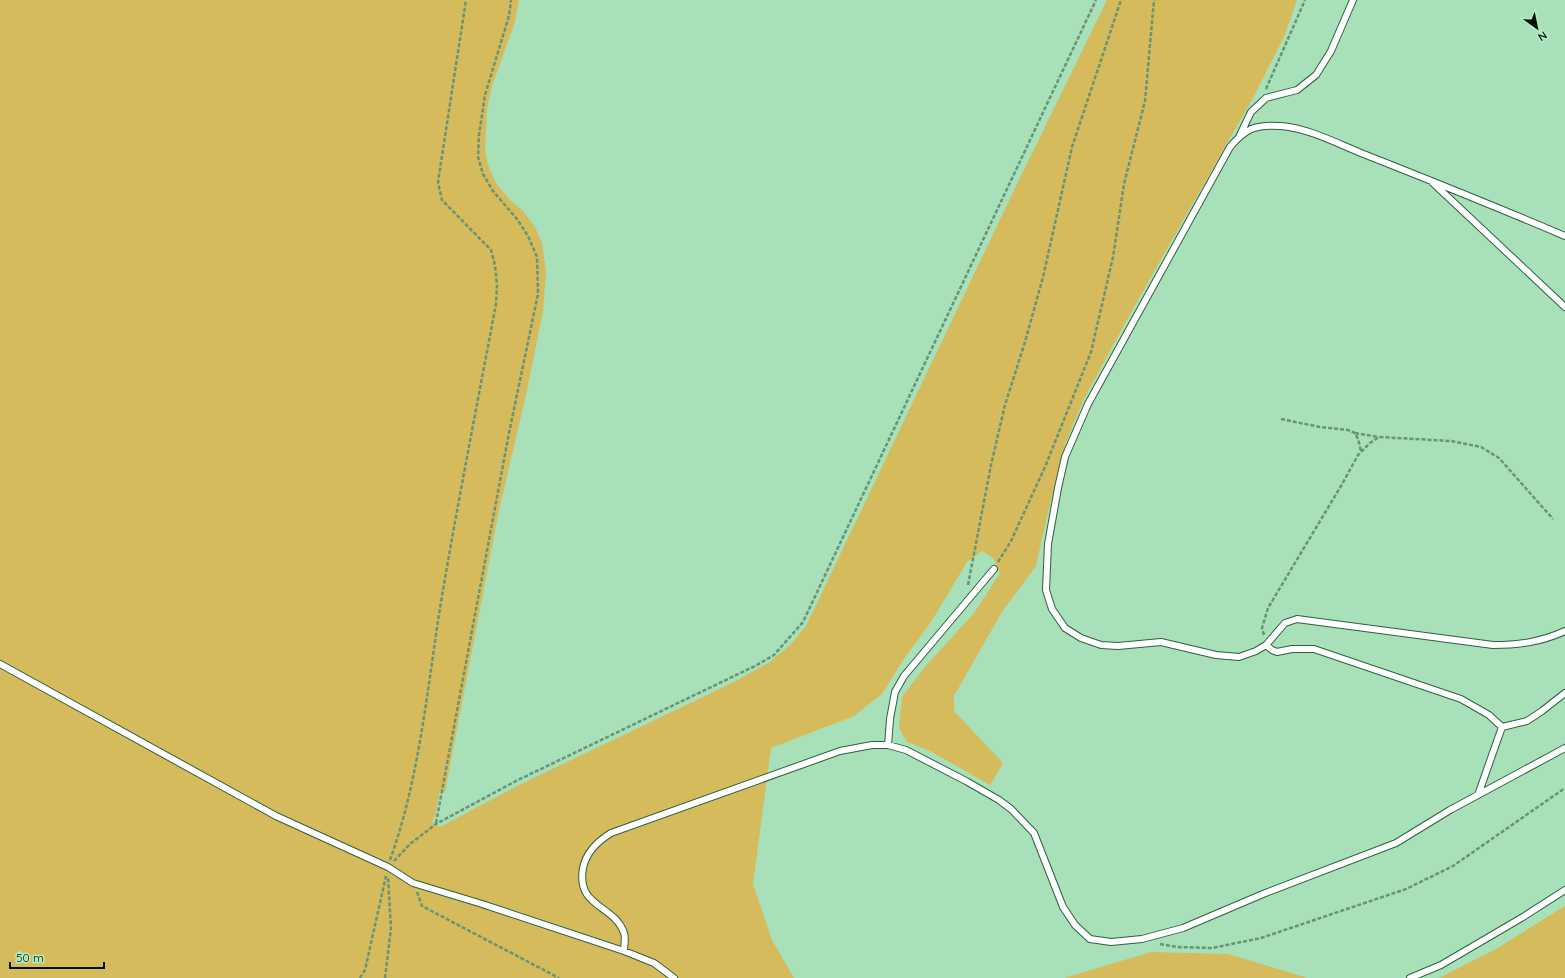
<svg xmlns="http://www.w3.org/2000/svg" width="1565" height="978" font-family="Quicksand,sans-serif">
<style>
.green{fill:#d5bb5c}
.lines{fill:none;stroke-linecap:round;stroke-linejoin:round}
.lane-casing{stroke:#2b6240;stroke-width:8}
.path{stroke:#689375;stroke-width:2.5;stroke-dasharray:4 2;stroke-linecap:butt}
.lane{stroke:#fff;stroke-width:6}
</style>
<rect width="100%" height="100%" fill="#a7e0b9"/>
<path class="green" d="M 0,0 L 519,0 L 515,22 L 492,86 L 487,109 L 485,149 L 488,165 L 497,185 L 510,200 L 523,211 L 535,227 L 542,243 L 546,272 L 543,311 L 526,395 L 498,515 L 445,792 L 440,791 L 435,816 L 432,822 L 440,827 L 519,785 L 734,682 L 770,662 L 791,644 L 806,626 L 1017,184 L 1107,0 L 1297,0 L 1284,37 L 1255,94 L 1129,316 L 1084,399 L 1066,442 L 1048,512 L 1036,566 L 1002,612 L 954,696 L 954,711 L 1003,763 L 990,785 L 930,751 L 907,742 L 899,728 L 902,697 L 924,668 L 974,613 L 1000,573 L 993,558 L 982,551 L 967,562 L 931,622 L 903,660 L 882,694 L 854,716 L 771,748 L 753,884 L 772,940 L 794,978 L 0,978 Z
M 1565,906 L 1565,978 L 1439,978 L 1496,949 Z
M 1151,952 L 1228,954 L 1308,978 L 1064,978 Z"/>
<g class="lines">
<g class="lane-casing">
<path id="lane" d="M 1240,135 L 1251,112 L 1266,98 L 1297,90 L 1316,75 L 1331,51 L 1353,0
M 1432,182 L 1565,307
M 1565,236 C 1499,208 1432,181 1366,155 C 1338,144 1309,128 1280,126 C 1255,124 1245,129 1230,147 L 1088,404 L 1065,457 L 1058,488 L 1048,544 L 1046,590 L 1052,609 L 1065,628 L 1081,638 L 1101,645 L 1118,646 L 1161,642 L 1216,655 L 1239,657 L 1256,651 L 1266,645 L 1285,623 L 1297,619 L 1493,645 C 1519,645 1541,642 1565,631
M 1266,645 L 1272,650 L 1277,652 L 1292,649 L 1314,649 L 1461,699 L 1489,715 L 1502,727 L 1527,721 L 1542,711 L 1565,693
M 0,664 L 276,816 L 388,867 L 413,883 L 482,904 L 624,951 L 654,963 L 674,978
M 888,745 L 890,719 L 895,692 L 904,676 L 994,569
M 1478,795 L 1502,727
M 624,951 C 624,946 626,937 624,933 C 614,904 576,908 583,868 C 586,853 598,841 611,833 L 840,751 L 872,745 L 888,745 L 906,750 L 966,781 L 999,800 L 1011,809 L 1034,833 L 1063,907 L 1075,925 L 1090,939 L 1111,942 L 1142,939 L 1183,928 L 1263,894 L 1396,843 L 1450,810 L 1565,748
M 1410,978 L 1441,965 L 1523,917 L 1565,890"/>
</g>
<path class="path" d="M 1266,89 L 1305,0
M 1281,419 L 1320,427 L 1348,430 L 1355,433 L 1358,439 L 1361,451
M 1355,433 L 1379,437
M 998,562 L 1011,541 L 1045,467 L 1091,352 L 1113,257 L 1124,184 L 1145,101 L 1154,0
M 968,585 L 991,465 L 1005,405 L 1025,342 L 1043,277 L 1072,147 L 1121,0
M 1264,635 L 1262,628 L 1268,608 L 1341,486 L 1358,455 L 1370,443 L 1379,437 L 1451,441 L 1481,447 L 1499,458 L 1553,519
M 436,823 L 509,433 L 538,294 L 537,257 L 528,236 L 517,219 L 493,191 L 483,174 L 478,157 L 479,135 L 485,95 L 509,16 L 511,0
M 390,860 C 419,780 427,691 440,608 C 457,506 477,405 496,304 L 497,285 L 495,265 L 491,250 L 442,200 L 438,182 L 466,0
M 394,861 L 410,844 L 436,824 L 516,781 L 757,665 L 774,655 L 803,622 L 1096,0
M 417,892 L 422,906 L 559,978
M 1160,944 L 1177,947 L 1212,948 L 1261,938 L 1406,889 L 1453,866 L 1565,788
M 360,978 L 365,970 L 386,876
M 385,978 L 391,928 L 388,877"/>
<use href="#lane" class="lane"/>
</g>
<g transform="translate(1537 28) rotate(147)" stroke="#b4eec6" stroke-width="3" paint-order="stroke">
<path d="M0-3L7 15L0 10L-7 15Z" fill="#001205"/>
<text y="-6" font-size="11" font-weight="bold" text-anchor="middle" fill="#001205">N</text>
</g>
<path d="M10 962v6h94v-6" fill="none" stroke="#001205" stroke-width="2"/>
<text x="16" y="962" font-size="12" fill="#001205" stroke="#b4eec6" stroke-width="3" paint-order="stroke">50 m</text>
</svg>
